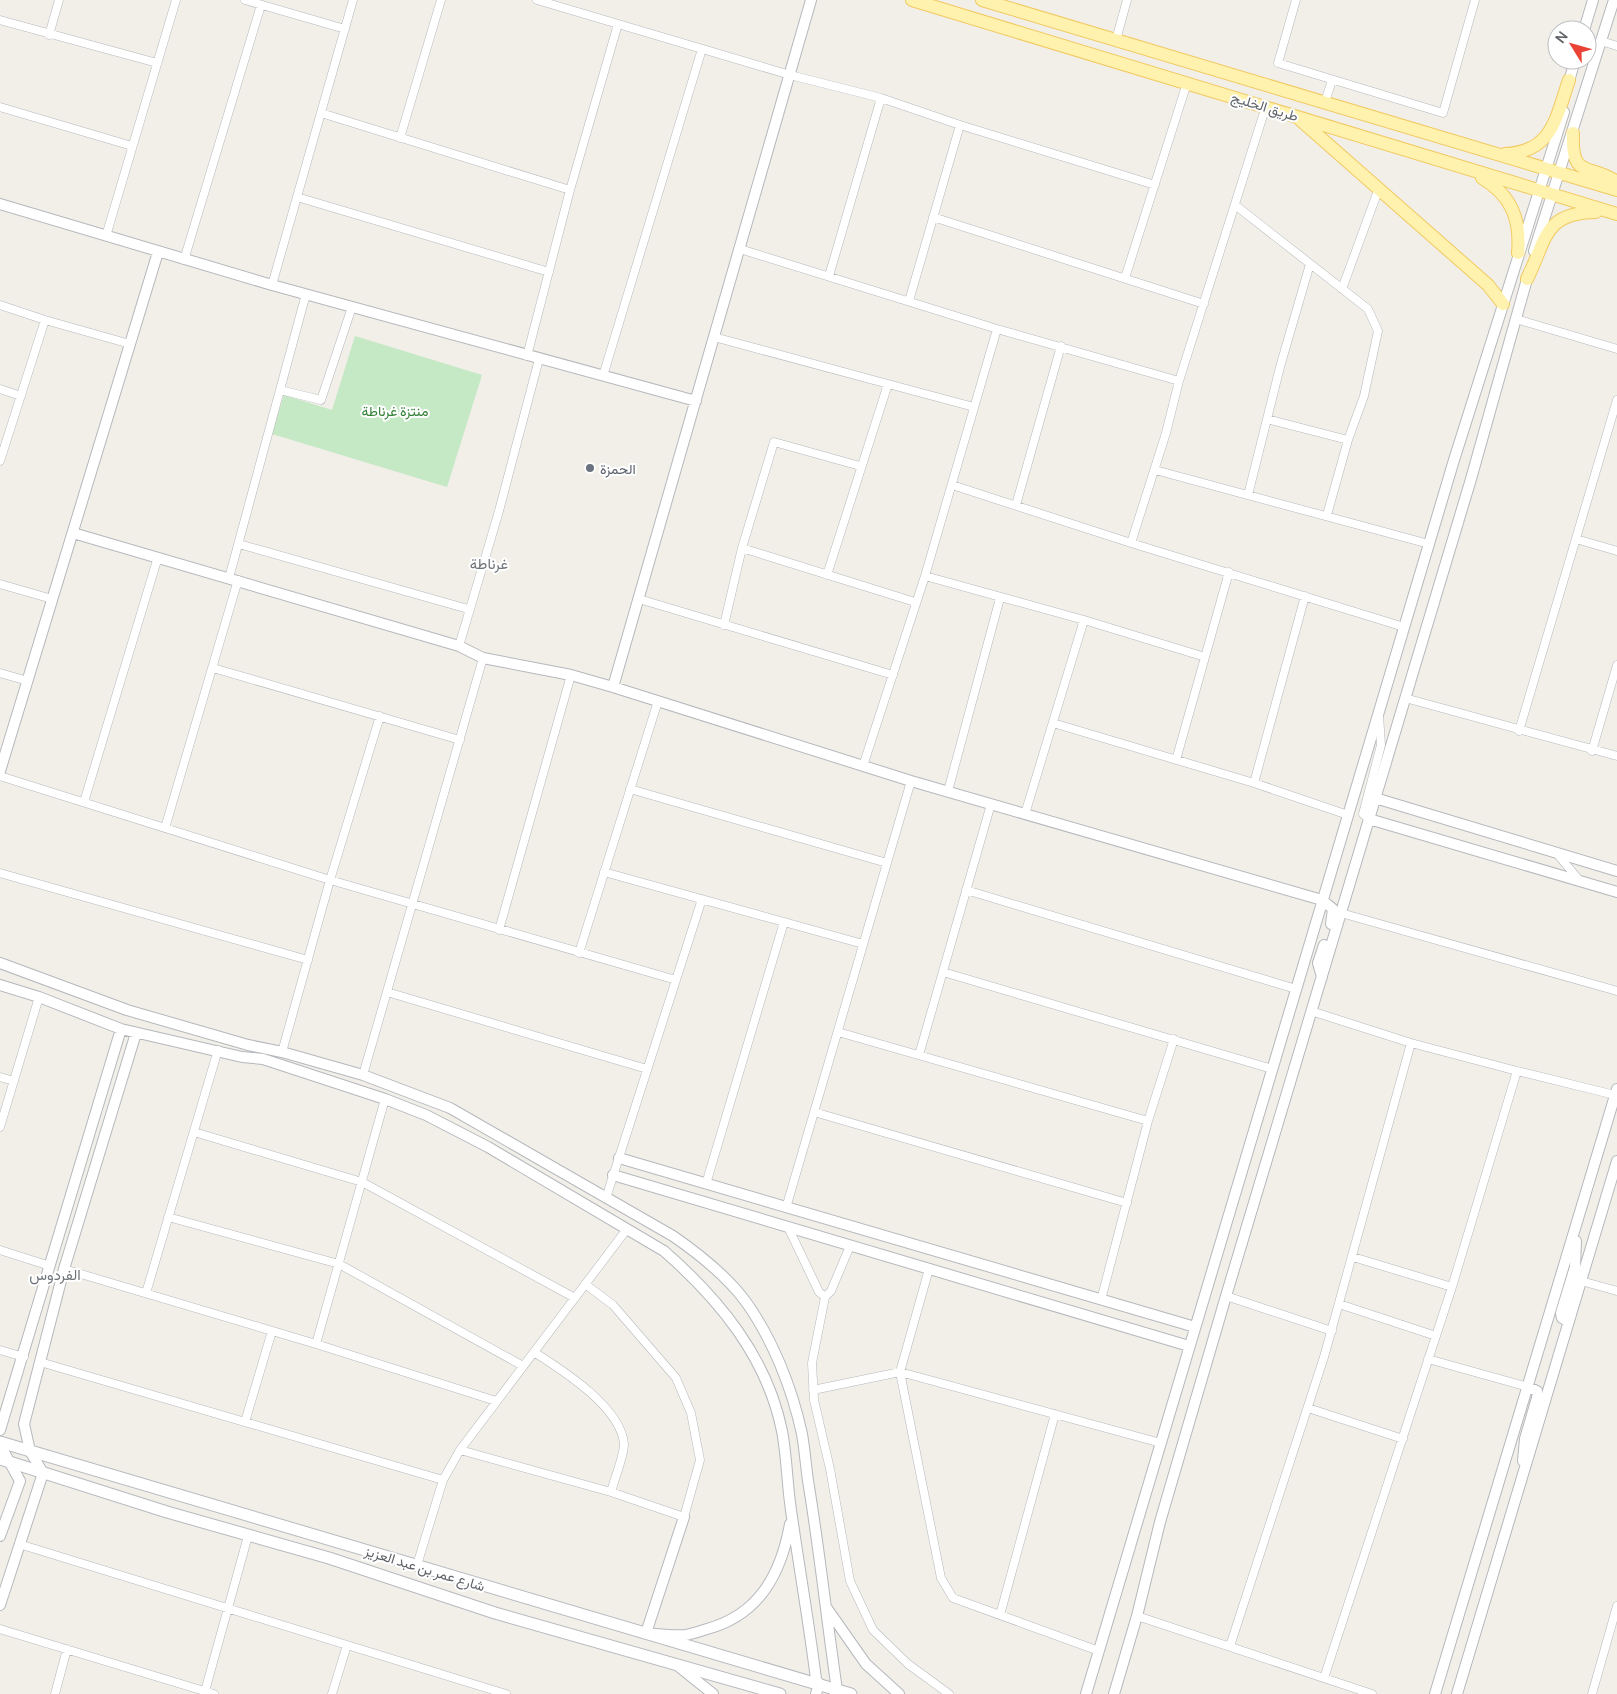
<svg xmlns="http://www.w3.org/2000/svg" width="1617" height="1694" font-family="Manrope,Vazirmatn,sans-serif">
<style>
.green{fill:#c5e8c5}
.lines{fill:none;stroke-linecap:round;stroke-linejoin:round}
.minor-casing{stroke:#b5b8bc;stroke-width:9}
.tertiary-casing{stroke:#b5b8bc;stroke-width:12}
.secondary-casing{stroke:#b6babf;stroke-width:13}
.primary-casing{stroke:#f2c960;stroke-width:14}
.minor{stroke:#fff;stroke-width:8}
.tertiary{stroke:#fff;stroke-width:10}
.secondary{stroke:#fff;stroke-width:11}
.primary{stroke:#fff2af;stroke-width:12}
.worship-dot{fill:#6b7280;stroke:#fff;stroke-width:2}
.labels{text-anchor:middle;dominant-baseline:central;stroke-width:4;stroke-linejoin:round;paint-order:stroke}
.street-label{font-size:14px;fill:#5f6368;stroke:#fff}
.park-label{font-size:14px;fill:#348238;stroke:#fff}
.worship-label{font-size:14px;fill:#5b616d;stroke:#fff;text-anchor:start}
.neighbourhood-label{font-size:15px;fill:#70757a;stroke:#fff}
</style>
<rect width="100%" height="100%" fill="#f1efe8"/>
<path class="green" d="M 355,336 L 482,375 L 447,487 L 272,434 L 284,395 L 332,410 Z"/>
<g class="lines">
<g class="minor-casing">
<path id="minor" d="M 245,0 L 345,29
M 537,0 L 790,75 L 881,98 L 960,125 L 1155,185
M 1296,0 L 1278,63 L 1443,113 L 1475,0
M 0,20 L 157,63
M 49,35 L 59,0
M 1116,40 L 1127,0
M 1601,41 L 1617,46
M 1325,102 L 1332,80
M 0,107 L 132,146
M 321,113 L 570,190
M 400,138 L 441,0
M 297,197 L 549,272
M 1235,205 L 1368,309 L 1378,331 L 1364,396 L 1348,440 L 1327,515
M 933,217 L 1204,304
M 106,236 L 176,0
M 740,249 L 997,329 L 1179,381
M 184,260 L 261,5
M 829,276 L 881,98
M 1125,278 L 1187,83
M 272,285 L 353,0
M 1342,289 L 1379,188
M 909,301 L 960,125
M 0,305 L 45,320 L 130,344
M 1516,319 L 1617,349
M 714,337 L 888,384
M 527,356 L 570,190 L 618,24
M 603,376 L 702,49
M 0,389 L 21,396
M 280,390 L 321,400 L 352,307
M 1267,419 L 1348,440
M 0,461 L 45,320
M 1155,470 L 1429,544
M 952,485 L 1131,543 L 1404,627
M 1248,495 L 1280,367 L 1310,264
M 1016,505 L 1061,346
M 1576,539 L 1617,551
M 1131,543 L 1166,433 L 1179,381 L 1266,106
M 239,544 L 468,609
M 742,548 L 915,602
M 827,575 L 888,384 L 974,407
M 925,576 L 1084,620 L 1205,657
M 229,578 L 306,294
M 0,584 L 52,599
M 639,599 L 893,675
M 724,625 L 742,548 L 774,442 L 860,466
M 459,646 L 499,511 L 539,359
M 213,668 L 460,740
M 0,673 L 28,681
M 1405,698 L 1617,756
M 1053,723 L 1254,783 L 1305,596
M 1519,731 L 1617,400
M 1592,751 L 1617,665
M 1176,760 L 1229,572
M 863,766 L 925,576 L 997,329
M 0,776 L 330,880 L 676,980
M 1254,783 L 1348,815
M 630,789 L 887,863
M 948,791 L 1000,598
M 84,802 L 158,557
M 1025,814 L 1084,620
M 1369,819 L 1363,814 L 1381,745 L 1379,715
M 165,828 L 238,580
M 1558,855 L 1580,881
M 604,872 L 863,944
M 0,873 L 308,960
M 966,890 L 1296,989
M 1341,913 L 1617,991
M 499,930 L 571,675
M 579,953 L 658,701
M 943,972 L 1272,1069
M 387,992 L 647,1069
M 1311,1011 L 1411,1043 L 1517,1071 L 1452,1287 L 1324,1678
M 838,1032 L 1148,1121
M 282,1052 L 330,880 L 380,716
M 919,1055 L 991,804
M 1517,1071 L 1615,1095
M 363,1075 L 483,658
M 0,1077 L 14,1081
M 814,1112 L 1127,1203
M 0,1127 L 39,997
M 194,1132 L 362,1182 L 575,1298
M 706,1184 L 784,922
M 606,1198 L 702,899
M 786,1208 L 911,781
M 168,1217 L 339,1264 L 523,1366
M 788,1227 L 819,1292 L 825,1297
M 850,1246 L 831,1291 L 825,1297 L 812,1363 L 814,1400 L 830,1469 L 850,1581 L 873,1630 L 908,1664 L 949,1694
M 0,1250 L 50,1266
M 1353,1257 L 1452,1287
M 64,1269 L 316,1344 L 496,1401
M 929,1269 L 900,1372 L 941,1578 L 953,1598 L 1099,1651
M 1581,1281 L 1617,1291
M 146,1293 L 218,1050
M 1226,1296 L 1332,1331
M 1101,1300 L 1148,1121 L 1174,1039
M 1339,1304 L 1436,1336
M 316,1344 L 385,1099
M 0,1350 L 24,1357
M 534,1352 C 562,1370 621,1407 624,1444 C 624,1456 614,1480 611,1492
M 1428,1359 L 1528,1387
M 40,1362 L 443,1480
M 813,1390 L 900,1372 L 1161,1443
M 1308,1408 L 1403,1439
M 245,1422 L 272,1331
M 460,1450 L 611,1492 L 684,1517 L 700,1460 L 691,1413 L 676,1378 L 613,1305 L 585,1284
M 19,1544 L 506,1694
M 417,1565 L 443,1480 L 460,1450 L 627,1229
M 1000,1615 L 1055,1414
M 1137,1616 L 1372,1694
M 0,1629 L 214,1694
M 1230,1646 L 1324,1357 L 1411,1043
M 205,1691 L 248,1536
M 55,1694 L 67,1649
M 332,1694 L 347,1645
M 1592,1694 L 1617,1606"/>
</g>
<g class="tertiary-casing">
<path id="tertiary" d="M 1584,30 L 1593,0
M 1568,85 L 1575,60
M 0,204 L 272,285 L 696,401
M 1534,251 L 1614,0
M 73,533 L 459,646 L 483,658 L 571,675 L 613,687 L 911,781 L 1322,900 L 1333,909 L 1331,924
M 613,687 L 811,0
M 0,771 L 158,252
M 1375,798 L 1617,871
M 1369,819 L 1617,892
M 0,963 L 127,1010 L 248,1045 L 282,1052 L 363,1075 L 450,1108 L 673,1236 C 699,1254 727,1276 746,1302 C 773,1340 792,1388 802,1434 C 805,1451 806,1469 809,1487 C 820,1554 827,1622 837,1690 L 835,1694
M 1322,977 L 1318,963 L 1324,945
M 0,985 L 39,997 L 121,1029 L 242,1057 L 263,1059 L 385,1099 L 426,1115 L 488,1147 L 664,1251 C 719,1299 767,1357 782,1431 C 787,1457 787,1484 791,1510 C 799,1567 809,1623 816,1679 L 819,1684 L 816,1694
M 619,1158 L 1195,1327
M 613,1175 L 1189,1346
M 1571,1315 L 1566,1320 L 1562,1318 L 1561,1313 L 1575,1267 L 1576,1241
M 0,1430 L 121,1029
M 0,1445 L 20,1481 L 0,1536
M 1523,1461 L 1525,1439 L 1537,1398 L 1537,1391 L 1528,1387
M 684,1517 L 646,1633 C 659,1634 672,1636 685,1635 C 692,1634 700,1631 707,1629 C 759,1615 781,1574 790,1524
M 0,1605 L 43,1473 L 30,1451 L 24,1424 L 64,1269 L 136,1033
M 826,1607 L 866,1664 L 899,1694
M 677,1665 L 713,1694
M 1086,1694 L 1454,460 L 1564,112
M 1114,1694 L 1137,1616 L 1160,1522 L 1226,1296 L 1471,479 L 1529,272
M 1435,1694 L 1617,1089
M 1457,1694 L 1617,1161"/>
</g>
<g class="secondary-casing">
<path id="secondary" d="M 0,1442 L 851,1694
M 0,1459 L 167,1512 L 329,1558 L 495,1613 L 780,1694"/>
</g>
<g class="primary-casing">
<path id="primary" d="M 912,0 L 1617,214
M 982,0 L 1617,190
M 1297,117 L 1488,285 L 1503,304
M 1573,133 C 1571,180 1589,163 1617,182
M 1505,154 C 1553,152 1556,117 1569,80
M 1482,178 C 1511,195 1521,219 1518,253
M 1527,279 C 1547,239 1543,213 1596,212"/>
</g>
<use href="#minor" class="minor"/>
<use href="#tertiary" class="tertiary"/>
<use href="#secondary" class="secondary"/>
<use href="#primary" class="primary"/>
</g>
<circle class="worship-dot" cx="590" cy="468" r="5"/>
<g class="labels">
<g class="street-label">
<text transform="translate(1265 106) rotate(17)">طريق الخليج</text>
<text transform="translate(425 1568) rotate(17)">شارع عمر بن عبد العزيز</text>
</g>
<g class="park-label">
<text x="395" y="410">منتزة غرناطة</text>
</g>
<g class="worship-label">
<text x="600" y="468">الحمزة</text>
</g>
<g class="neighbourhood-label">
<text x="489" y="563">غرناطة</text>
<text x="55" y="1274">الفردوس</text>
</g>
</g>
<g transform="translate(1572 45) rotate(307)"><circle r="24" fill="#ffffff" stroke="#bfc1c3"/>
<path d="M0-4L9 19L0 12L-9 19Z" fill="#ea4335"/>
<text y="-8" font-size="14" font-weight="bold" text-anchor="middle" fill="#5f6368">N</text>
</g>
</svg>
